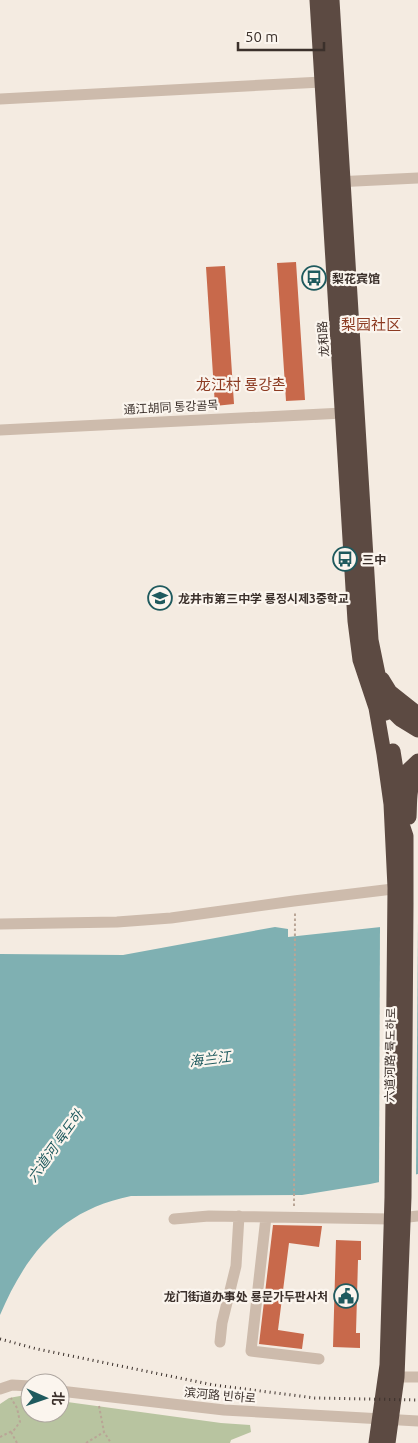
<svg xmlns="http://www.w3.org/2000/svg" width="418" height="1443" font-family="Ubuntu,'Noto Sans SC','Noto Sans KR',sans-serif">
<style>
.green{fill:#b8c4a0}
.water{fill:#7fb0b2}
.pier{fill:#f4ebe1}
.building{fill:#c8694b}
.lines{fill:none;stroke-linecap:round;stroke-linejoin:round}
.path{stroke:#b9a596;stroke-width:2;stroke-dasharray:2.5 2.5;stroke-linecap:butt}
.minor{stroke:#cdbbac;stroke-width:11}
.highway{stroke:#5c4a42;stroke-width:15}
.rail{stroke:#3b302b;stroke-width:3;stroke-dasharray:1 4;stroke-linecap:butt}
.labels{text-anchor:middle;dominant-baseline:central;stroke-width:4.5;stroke-linejoin:round;paint-order:stroke}
.poi-label{font-size:12px;font-weight:bold;fill:#3b302b;stroke:#fbf5ee;text-anchor:start}
.street-label{font-size:12px;fill:#3b302b;stroke:#fbf5ee}
.water-label{font-size:14px;font-style:italic;fill:#1f5a5e;stroke:#fbf5ee}
.quarter-label{font-size:15px;fill:#8c3b22;stroke:#fbf5ee}
</style>
<rect width="100%" height="100%" fill="#f4ebe1"/>
<path class="green" d="M 20,1396 L 30,1397 L 30,1413 L 60,1413 L 60,1401 L 221,1423 L 250,1425 L 251,1432 L 231,1440 L 230,1443 L 0,1443 L 0,1404 L 9,1398 Z"/>
<path class="water" d="M 418,923 L 418,1174 L 370,1184 L 302,1195 L 131,1196 C 62,1210 27,1252 0,1315 L 0,954 L 123,955 L 275,927 L 288,929 L 288,937 Z"/>
<path class="pier" d="M 418,921 L 416,1177 L 379,1185 L 380,925 Z"/>
<path class="building" d="M 296,262 L 305,400 L 286,401 L 277,263 Z
M 225,266 L 234,404 L 215,406 L 206,267 Z
M 273,1225 L 322,1226 L 319,1247 L 289,1243 L 278,1330 L 304,1334 L 302,1349 L 259,1344 Z
M 336,1240 L 361,1241 L 361,1260 L 358,1260 L 356,1333 L 360,1333 L 360,1348 L 333,1347 Z"/>
<g class="lines">
<path class="path" d="M 294,1206 L 295,913
M 99,1406 L 104,1432 L 111,1443
M 11,1432 L 17,1443
M 0,1437 L 14,1430 L 20,1422 L 17,1408 L 11,1398
M 86,1443 L 104,1432"/>
<path class="minor" d="M 0,99 L 322,82
M 335,182 L 418,178
M 0,430 L 343,413
M 0,924 L 117,922 L 171,918 L 294,901 L 401,888
M 266,1217 L 251,1351 L 319,1359
M 174,1219 L 209,1216 L 391,1219 L 418,1216
M 220,1342 L 222,1323 L 236,1266 L 239,1216
M 397,1377 L 418,1377
M 0,1389 L 12,1385 L 30,1386
M 60,1391 L 224,1410 L 418,1421"/>
<path class="highway" d="M 317,0 L 355,621 L 360,660 L 376,708 L 384,754 L 391,804 L 395,888 L 392,1197 L 387,1365 L 376,1443
M 332,0 L 371,640 L 386,713
M 382,679 L 390,692 L 418,714
M 382,701 L 400,719 L 418,730
M 401,777 L 418,761
M 409,817 C 410,802 408,785 418,773
M 388,1443 L 397,1377 L 404,1197 L 406,903 L 406,836 L 401,821 L 398,782 L 393,751"/>
<path class="rail" d="M 0,1339 L 37,1349 L 214,1385 L 315,1398 L 418,1400"/>
</g>
<defs>
<g id="bus-ring" transform="scale(1.25)"><circle r="9.5" fill="#fbf5ee" stroke="#1f5a5e" stroke-width="1.5"/><path d="M-5-6H5V4H4V6H2V4H-2V6H-4V4H-5ZM-3.5-4V0h7V-4ZM-3.5 1.2v1.5H-2V1.2ZM2 1.2v1.5H3.5V1.2Z" fill="#1f5a5e"/></g>
<g id="school-ring" transform="scale(1.25)"><circle r="9.5" fill="#fbf5ee" stroke="#1f5a5e" stroke-width="1.5"/><path d="M0-5L7-2L0 1L-7-2ZM-4 1L0 2.5L4 1V4Q0 6-4 4Z" fill="#1f5a5e"/></g>
<g id="civic-ring" transform="scale(1.25)"><circle r="9.5" fill="#fbf5ee" stroke="#1f5a5e" stroke-width="1.5"/><path d="M-.6-6.5H3V-4.5H.6V-3L4-1V1h2V6H-6V1h2V-1L-.6-3ZM-1.2 2.5V6h2.4V2.5Z" fill="#1f5a5e"/></g>
</defs>
<g fill-rule="evenodd">
<use href="#bus-ring" x="314" y="278"/>
<use href="#bus-ring" x="345" y="559"/>
<use href="#school-ring" x="160" y="598"/>
<use href="#civic-ring" x="346" y="1296"/>
</g>
<g class="labels">
<g class="poi-label">
<text x="332" y="278">梨花宾馆</text>
<text x="362" y="559">三中</text>
<text x="178" y="598">龙井市第三中学 룡정시제3중학교</text>
<text x="328" y="1296" text-anchor="end">龙门街道办事处 룡문가두판사처</text>
</g>
<g class="street-label">
<text transform="translate(323 339) rotate(-94)">龙和路</text>
<text transform="translate(171 407) rotate(-3)">通江胡同 통강골목</text>
<text transform="translate(390 1055) rotate(-89)">六道河路 륙도하로</text>
<text transform="translate(220 1395) rotate(5)">滨河路 빈하로</text>
</g>
<g class="water-label">
<text transform="translate(210 1059) rotate(-7)">海兰江</text>
<text transform="translate(55 1146) rotate(-54)">六道河 륙도하</text>
</g>
<g class="quarter-label">
<text x="371" y="324">梨园社区</text>
<text x="241" y="384">龙江村 룡강촌</text>
</g>
</g>
<g transform="translate(45 1398) rotate(92)"><circle r="24" fill="#fbf5ee" stroke="#aea6a0"/>
<path d="M0-4L9 19L0 12L-9 19Z" fill="#1f5a5e"/>
<text y="-8" font-size="14" font-weight="bold" text-anchor="middle" fill="#3b302b">北</text>
</g>
<path d="M238 42v8h86v-8" fill="none" stroke="#3b302b" stroke-width="2.5"/>
<text x="245" y="42" font-size="15" fill="#3b302b" stroke="#fbf5ee" stroke-width="4" paint-order="stroke">50 m</text>
</svg>
